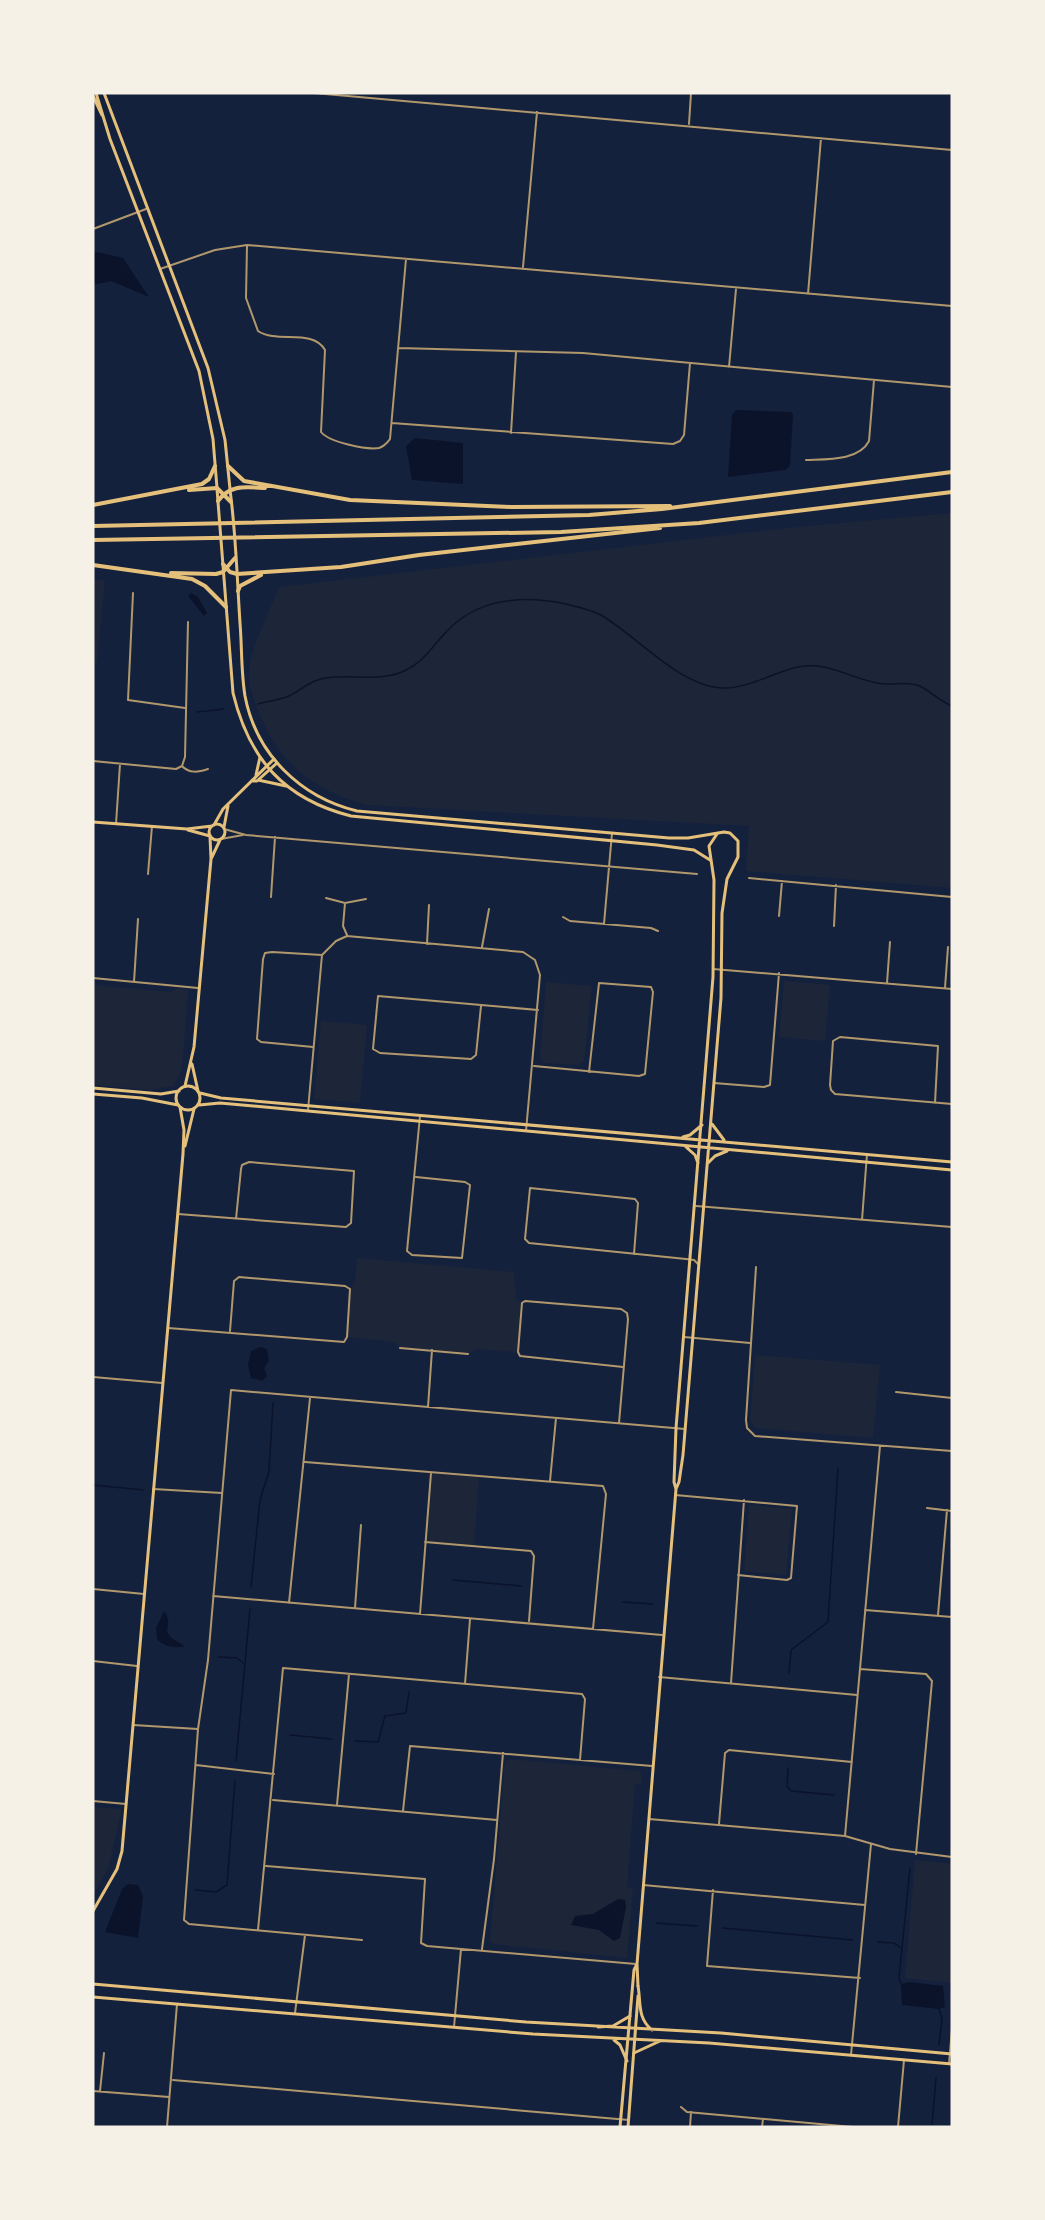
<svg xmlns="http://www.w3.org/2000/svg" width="1045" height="2220" font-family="'Source Serif 4',serif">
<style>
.green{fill:#1d2539}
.water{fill:#0b132b}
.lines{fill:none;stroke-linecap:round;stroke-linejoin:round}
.stream{stroke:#0b132b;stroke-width:1.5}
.minor{stroke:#b1986c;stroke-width:2}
.tertiary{stroke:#b1986c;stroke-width:2}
.secondary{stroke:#e5c07b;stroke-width:3}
.primary{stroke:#e5c07b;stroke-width:3}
.trunk{stroke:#e5c07b;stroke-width:3}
.motorway{stroke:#e5c07b;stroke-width:4}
</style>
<rect width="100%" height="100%" fill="#14213d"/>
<path class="green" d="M 952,513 L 952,888 L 746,871 L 749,826 L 368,805 C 314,792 278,762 258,710 C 253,697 248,684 249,670 C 249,653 272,606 279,587 L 797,527 Z
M 93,579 L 105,581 L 97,663 L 93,662 Z
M 784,981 L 830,985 L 825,1041 L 779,1037 Z
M 546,982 L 592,986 L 584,1061 L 579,1065 L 544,1063 L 540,1058 Z
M 93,985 L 172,992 L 177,988 L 188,990 L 182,1069 L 174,1086 L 150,1090 L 93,1085 Z
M 321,1021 L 367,1025 L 360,1103 L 314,1099 Z
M 357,1258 L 514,1272 L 516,1299 L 522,1303 L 518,1352 L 477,1349 L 468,1354 L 400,1348 L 394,1342 L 347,1337 L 350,1289 L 355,1281 Z
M 755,1355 L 880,1365 L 873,1438 L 755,1428 L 750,1420 Z
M 431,1473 L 479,1477 L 474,1546 L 425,1542 Z
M 749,1505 L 792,1509 L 786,1575 L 744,1571 Z
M 510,1759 L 639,1771 L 642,1776 L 641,1784 L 635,1784 L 627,1887 L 633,1888 L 627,1958 L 494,1944 L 490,1941 L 505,1762 Z
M 93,1807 L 122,1809 L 108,1869 L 93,1895 Z
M 915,1860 L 952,1864 L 952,1983 L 905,1978 Z"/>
<path class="water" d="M 93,251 L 123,258 L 149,297 L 111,281 L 93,285 Z
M 736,410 L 791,412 L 793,414 L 790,466 L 785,470 L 728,477 L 732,415 Z
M 415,438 L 463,443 L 463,484 L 412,480 L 406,446 Z
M 191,593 L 198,597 L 207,613 L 204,616 L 188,596 Z
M 260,1347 L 267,1349 L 269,1361 L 264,1368 L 267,1376 L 262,1381 L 251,1378 L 248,1365 L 251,1351 Z
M 164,1611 C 177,1629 153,1629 185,1646 C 177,1649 163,1647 157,1639 L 156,1628 Z
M 128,1884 L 138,1885 L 143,1896 L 138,1938 L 105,1932 L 122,1889 Z
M 618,1899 L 625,1900 L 626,1907 L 620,1938 L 614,1941 L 599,1930 L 571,1925 L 575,1916 L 593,1914 Z
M 909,1982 L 943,1986 L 945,2007 L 939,2009 L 902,2005 L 901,1984 Z"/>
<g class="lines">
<path class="stream" d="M 258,704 C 268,701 280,700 289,696 C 300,691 308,682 321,679 C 347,672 379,684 406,670 C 425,661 434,644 448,630 C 478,599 521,595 562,603 C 574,606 590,609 601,615 C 637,636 681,688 724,688 C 750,688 774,672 798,667 C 828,661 849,678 877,683 C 890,686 905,681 917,685 C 929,689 937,700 952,706
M 197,712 L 224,709
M 93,1485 L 143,1490
M 453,1580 L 521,1586
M 251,1587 L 260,1500 L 269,1471 L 273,1403
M 623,1602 L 653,1604
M 218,1657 L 237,1658 L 243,1663
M 789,1673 L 791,1650 L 828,1622 L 838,1468
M 290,1735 L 332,1739
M 355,1741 L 378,1742 L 385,1716 L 406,1713 L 409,1692
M 236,1761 L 250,1609
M 788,1768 L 787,1786 L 791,1791 L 834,1795
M 195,1890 L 216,1892 L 227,1885 L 235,1780
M 656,1923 L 697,1926
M 723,1928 L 853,1940
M 878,1942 L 894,1943 L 901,1948
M 901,1984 L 899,1978 L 910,1868
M 939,2009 L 942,2018 L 939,2045
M 932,2125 L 936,2078"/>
<path class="minor" d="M 314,93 L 952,150
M 689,124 L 691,93
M 93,229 L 146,209
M 247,245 L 246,298 L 258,331 C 277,344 313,328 325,350 L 321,432 C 329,442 366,450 379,448 C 385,446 387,443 390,439 L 406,259
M 523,267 L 537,112
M 160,269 L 215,250 L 247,245 L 952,306
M 808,294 L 821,138
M 399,348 L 583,353 L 952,387
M 729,367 L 736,289
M 392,423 L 673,444 L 680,441 L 684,435 L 690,363
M 511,433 L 516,352
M 806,460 C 826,459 859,461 869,441 L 874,380
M 133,593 L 128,700 L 185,708
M 93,761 L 176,769 L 182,766 L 185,757 L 188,622
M 182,766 C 189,774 199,772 208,769
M 116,824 L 120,764
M 224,829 L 246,835 L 697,874
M 221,839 L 243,835
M 148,874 L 152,826
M 749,878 L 952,897
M 271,897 L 275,837
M 326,898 L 345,903 L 366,899
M 345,903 L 343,926 L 347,935
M 779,916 L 782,881
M 563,917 L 570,921 L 651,928 L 658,931
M 604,924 L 612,833
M 834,926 L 836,885
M 427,944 L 429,905
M 482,947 L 489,909
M 713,969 L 952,989
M 93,978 L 198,988
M 134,982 L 138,919
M 887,983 L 890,942
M 945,988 L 948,947
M 481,1006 L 476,1055 L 471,1059 L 380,1053 L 373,1049 L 378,996 L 538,1010
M 313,1047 L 261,1042 L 257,1039 L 263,959 L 265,953 L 272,952 L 322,955
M 534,1066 L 639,1076 L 645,1074 L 653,992 L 651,987 L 599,983 L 589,1072
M 714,1083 L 764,1087 L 770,1085 L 779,973
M 935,1103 L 938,1046 L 840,1037 L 833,1041 L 830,1085 L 831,1090 L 835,1094 C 874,1097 913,1101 952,1104
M 308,1110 L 322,955 L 336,941 L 347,936 L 523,952 L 535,960 L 540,975 L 526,1131
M 416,1177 L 465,1182 L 470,1185 L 462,1258 L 412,1255 L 407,1251 L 420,1116
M 696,1206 L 952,1227
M 178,1214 L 346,1227 L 351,1223 L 354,1171 L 249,1162 L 242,1165 L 241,1169 L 236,1219
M 862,1220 L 867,1154
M 634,1254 L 638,1203 L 635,1199 L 530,1188 L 525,1239 L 529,1243 L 686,1259 L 694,1260 L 699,1265
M 756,1267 L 746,1420 L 747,1428 L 755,1436 L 952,1451
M 168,1328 L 344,1342 L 347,1337 L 350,1289 L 345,1286 L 239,1277 L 234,1281 L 230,1331
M 684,1337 L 750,1343
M 400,1348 L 468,1354
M 93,1377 L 162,1383
M 896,1392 L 952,1398
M 428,1407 L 432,1350
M 619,1423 L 628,1319 L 627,1313 L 621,1309 L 525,1301 L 522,1303 L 518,1352 L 520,1356 L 623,1367
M 305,1462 L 603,1486 L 606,1494 L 593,1629
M 550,1481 L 556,1418
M 153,1489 L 222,1493
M 675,1495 L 797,1506 L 791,1578 L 787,1580 L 738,1575
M 927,1508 L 952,1511
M 425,1542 L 531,1551 L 534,1556 L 529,1621
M 213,1596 L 662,1635
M 289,1603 L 310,1398
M 355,1608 L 361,1525
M 865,1610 L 952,1617
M 420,1614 L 431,1473
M 938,1615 L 947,1510
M 93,1661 L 137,1666
M 860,1669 L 926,1674 L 932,1681 L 916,1854
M 659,1677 L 857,1695
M 731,1683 L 744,1500
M 465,1684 L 470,1619
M 133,1725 L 198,1729
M 196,1765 L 274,1774
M 273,1800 L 497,1820
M 93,1801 L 126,1804
M 337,1805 L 349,1674
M 403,1811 L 410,1746 L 652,1766
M 719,1824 L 725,1753 L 729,1750 L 852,1762
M 845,1836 L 880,1446
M 266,1866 L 425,1879 L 421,1943 L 427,1946 L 636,1964
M 643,1885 L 865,1905
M 713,1890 L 707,1966 L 860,1978
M 258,1930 L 283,1668 L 582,1694 L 585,1699 L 580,1760
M 362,1940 L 189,1924 L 184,1920 L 198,1729 L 208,1660 L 231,1390 L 685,1429
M 482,1949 L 494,1859 L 503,1753
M 295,2013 L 305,1935
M 454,2027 L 461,1949
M 851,2055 L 871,1844
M 949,2064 L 952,2029
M 173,2080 L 629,2120
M 93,2091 L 169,2097
M 100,2091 L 104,2053
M 681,2107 L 687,2112 L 853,2127
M 167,2127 L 177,2004
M 690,2127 L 691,2112
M 762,2127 L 763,2119
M 898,2127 L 904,2060"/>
<path class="tertiary" d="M 93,1589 L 144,1594
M 649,1819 L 845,1836 L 890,1849 L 952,1857"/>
<path class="secondary" d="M 96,93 L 110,139 L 199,371 L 213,439 L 217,488
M 104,93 L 208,368 L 225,440 L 230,489
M 93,96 L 102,115
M 256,775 L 260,757
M 258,780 L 286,786
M 253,781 L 257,781 L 277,763
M 93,822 L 187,829 L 212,826
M209 832a8 8 0 1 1 16 0a8 8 0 1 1-16 0Z
M 214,825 L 223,809 L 274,759
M 224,827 L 228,806
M 188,830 L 210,836
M 211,859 L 220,840
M 192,1064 L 198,1091
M 185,1086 L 194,1047 L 211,859 L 210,837
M 185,1146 L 194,1109
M 93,1911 L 117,1869 L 122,1851 L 183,1154 L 184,1130 L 180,1107"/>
<path class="primary" d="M 217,489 L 233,693 C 249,759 284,799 351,816 L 657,845 L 694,850 L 710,860
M 230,490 C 236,534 237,578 240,623 C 242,647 241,672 245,696 C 256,754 300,797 357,811 L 669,838 L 688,838 L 724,832 L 730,833 L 738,841 L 738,857 L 727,879 L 722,913 L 721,998 L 683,1455 L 679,1482 L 676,1489
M176 1098a12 12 0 1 1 24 0a12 12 0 1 1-24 0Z
M 93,1088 L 161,1094 L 179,1091
M 200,1093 L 221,1098 L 952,1162
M 93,1094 L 142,1098 L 178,1105
M 199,1105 L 220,1103 L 308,1111 L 952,1170
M 712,1124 L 724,1140
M 683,1137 L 690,1135 L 702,1125
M 686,1147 L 695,1155 L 698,1163
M 708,1163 L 715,1156 L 727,1151
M 637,1964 L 638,1986
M 620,2127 L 634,1970 L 637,1964 L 676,1489 L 674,1482 L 676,1428 L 713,977 L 714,880 L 709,846 L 717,834
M 628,2127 L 638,1996"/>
<path class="trunk" d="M 93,1984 L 526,2022 L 721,2033 L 952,2054
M 638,1986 C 641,2002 637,2018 652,2030
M 93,1997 L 533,2034 L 709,2043 L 952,2064
M 598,2027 L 613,2026 L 630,2016
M 614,2040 L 620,2045 L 627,2061
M 634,2053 L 660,2041"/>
<path class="motorway" d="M 228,466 L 244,481 L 350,500 L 511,507 L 670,506
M 189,490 L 217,488 L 231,502
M 218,501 C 230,484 246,487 265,488
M 93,505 L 202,484 L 209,479 L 215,466
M 93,526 L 589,515 L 662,509 L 952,472
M 93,540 L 561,532 L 699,523 L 952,492
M 223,564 L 230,572 L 237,574 L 341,567 L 419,555 L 660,528
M 93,565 L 192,579 L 205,586 L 226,607
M 171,573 L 216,574 L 223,572 L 235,558
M 238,591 L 240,586 L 261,575"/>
</g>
<rect width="1045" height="2220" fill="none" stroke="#f6f1e7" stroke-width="189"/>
</svg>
